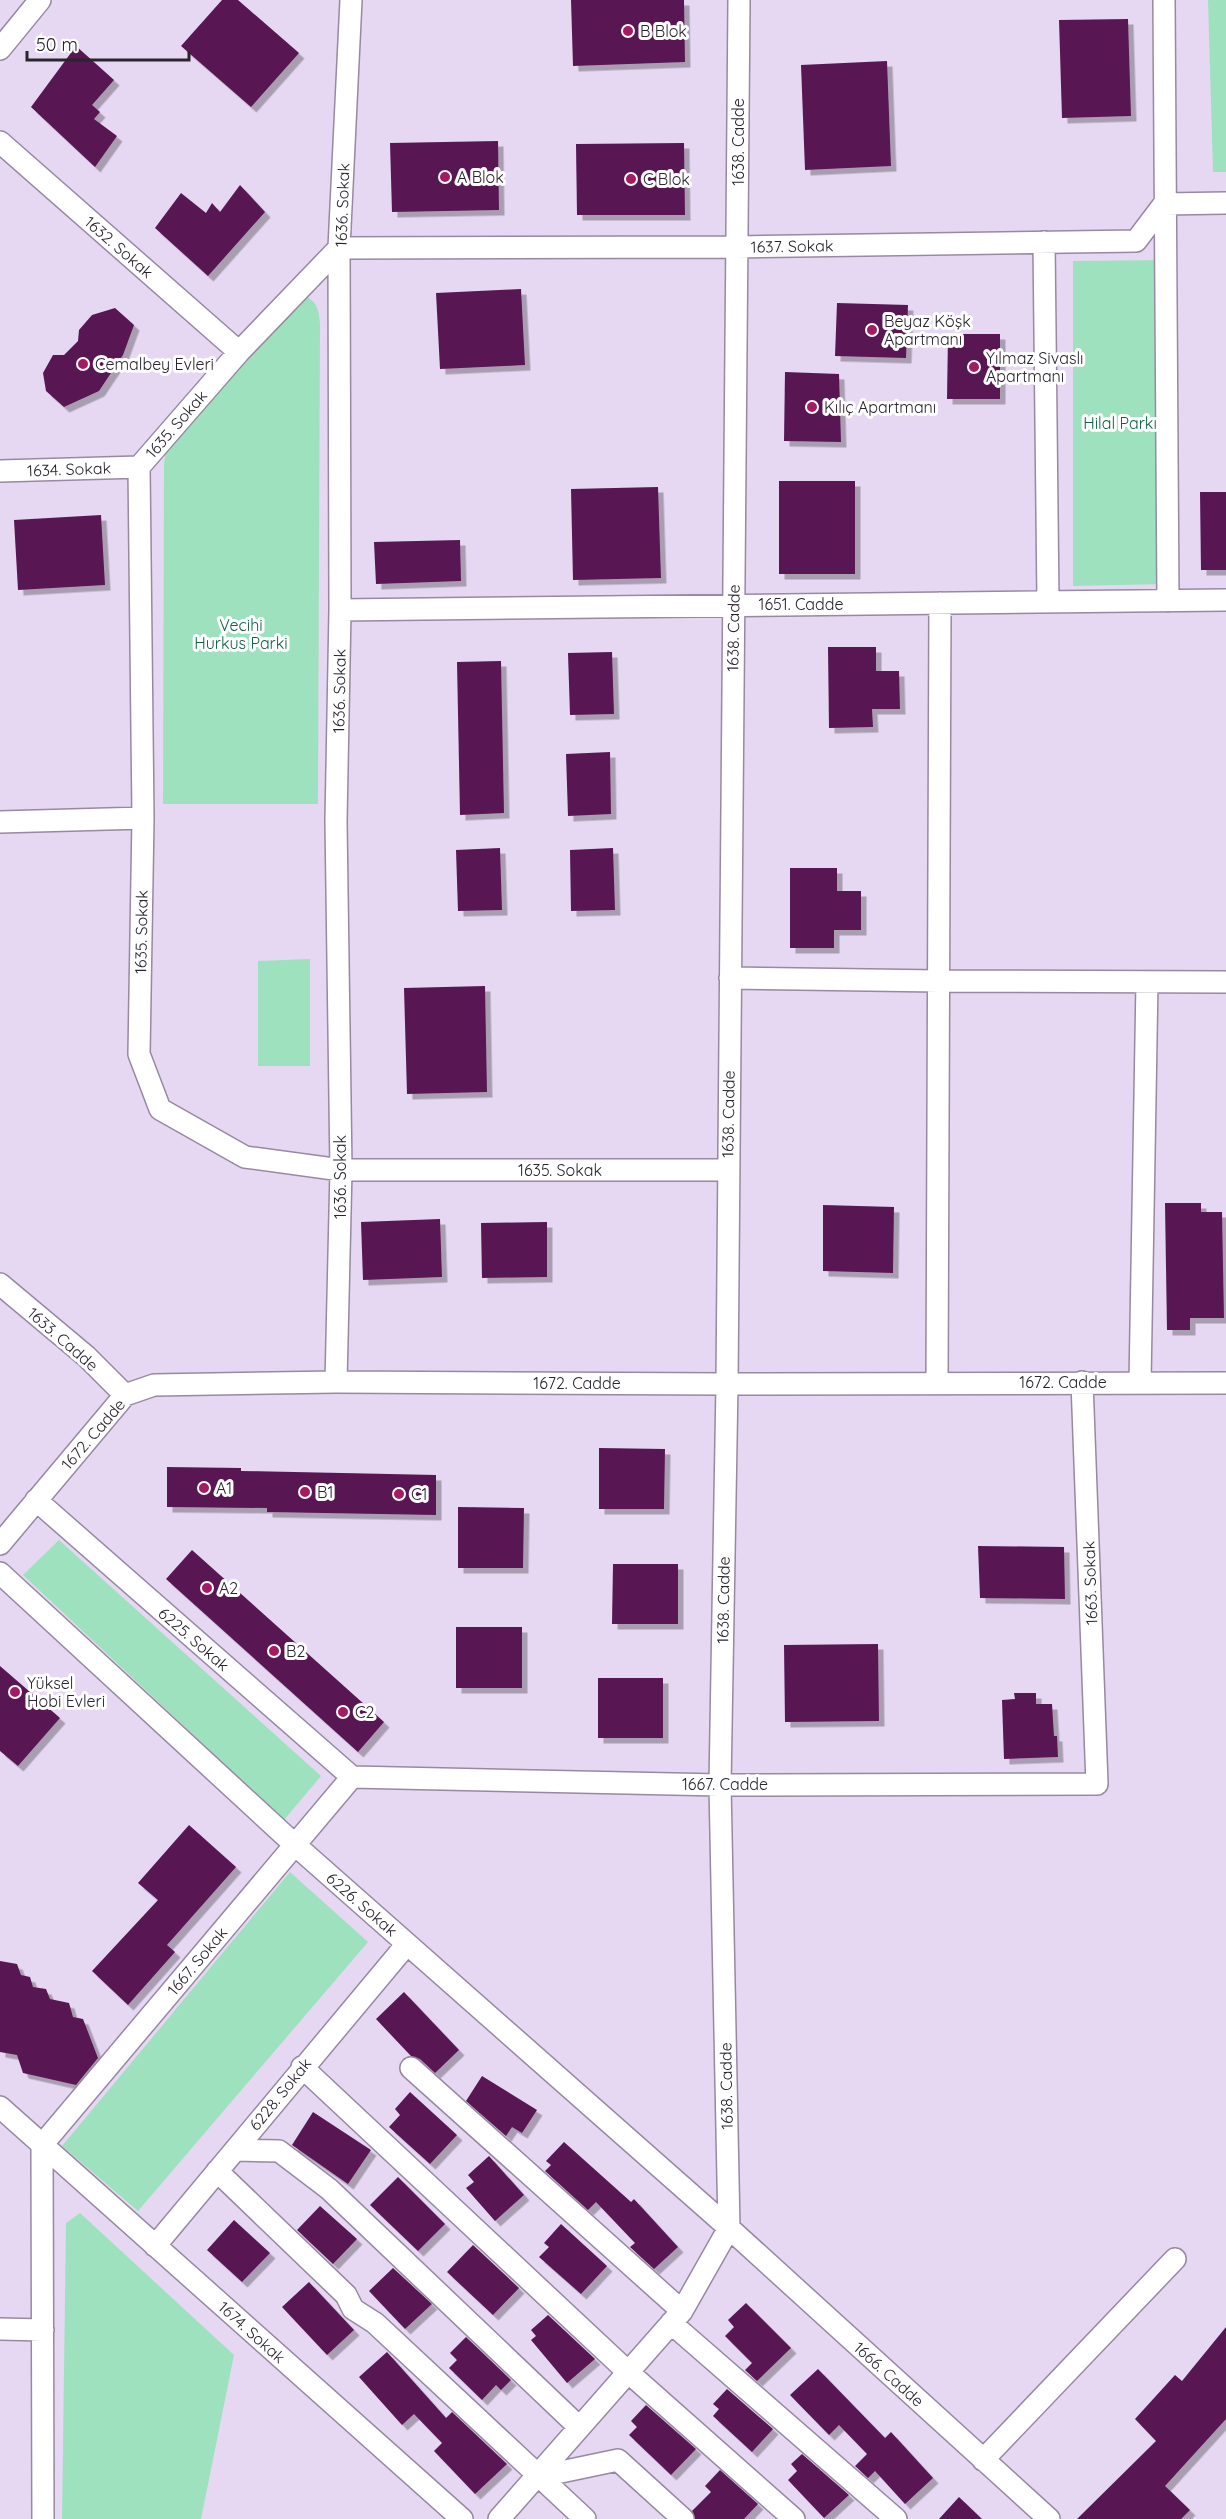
<svg xmlns="http://www.w3.org/2000/svg" width="1226" height="2519" font-family="Quicksand,sans-serif">
<style>
.green{fill:#9ee1be}
.building{fill:#591553;filter:url(#shadow)}
.lines{fill:none;stroke-linecap:round;stroke-linejoin:round}
.minor-casing{stroke:#9789a1;stroke-width:24}
.minor{stroke:#fff;stroke-width:21}
.poi-dot{fill:#a51b63;stroke:#fff;stroke-width:2}
.labels{text-anchor:middle;dominant-baseline:central;stroke-width:6;stroke-linejoin:round;paint-order:stroke}
.poi-label{font-size:16px;fill:#29242d;stroke:#fff;text-anchor:start}
.street-label{font-size:16px;fill:#29242d;stroke:#fff}
.park-label{font-size:16px;fill:#0e6242;stroke:#fff}
</style>
<defs>
<filter id="shadow"><feDropShadow dx="5.5" dy="5.5" stdDeviation="0" flood-color="#0004"/></filter>
</defs>
<rect width="100%" height="100%" fill="#e6d8f2"/>
<path class="green" d="M 1208,0 L 1226,0 L 1226,172 L 1213,172 Z
M 1165,260 L 1168,584 L 1073,586 L 1073,261 Z
M 304,295 C 317,302 319,309 320,324 L 318,804 L 163,804 L 164,464 L 166,451 Z
M 310,959 L 310,1066 L 258,1066 L 258,961 Z
M 59,1540 L 321,1776 L 284,1820 L 23,1575 Z
M 290,1872 L 368,1942 L 138,2211 L 62,2146 Z
M 80,2213 L 234,2355 L 201,2519 L 62,2519 L 66,2223 Z"/>
<path class="building" d="M 222,0 L 238,0 L 299,53 L 251,107 L 181,46 Z
M 571,0 L 684,0 L 685,62 L 573,66 Z
M 1128,19 L 1131,116 L 1062,118 L 1059,20 Z
M 76,46 L 114,80 L 92,105 L 100,112 L 94,119 L 117,136 L 95,167 L 31,107 Z
M 887,61 L 891,166 L 805,170 L 801,65 Z
M 498,141 L 499,210 L 392,212 L 390,143 Z
M 684,143 L 685,215 L 577,215 L 576,144 Z
M 240,185 L 265,212 L 208,276 L 155,228 L 181,193 L 206,213 L 212,203 L 220,212 Z
M 521,289 L 525,365 L 440,369 L 436,293 Z
M 837,303 L 908,305 L 906,358 L 835,356 Z
M 115,308 L 134,325 L 123,355 L 99,391 L 64,407 L 46,391 L 43,373 L 53,355 L 64,355 L 78,341 L 79,330 L 92,315 Z
M 948,334 L 1000,334 L 1000,399 L 947,399 Z
M 785,372 L 839,374 L 841,442 L 784,441 Z
M 779,481 L 855,481 L 855,574 L 779,574 Z
M 658,487 L 661,578 L 573,580 L 571,489 Z
M 1200,492 L 1226,492 L 1226,570 L 1201,570 Z
M 101,515 L 105,585 L 18,590 L 14,520 Z
M 460,540 L 461,581 L 376,584 L 374,542 Z
M 828,647 L 876,647 L 876,671 L 899,671 L 900,709 L 872,709 L 873,727 L 829,728 Z
M 612,652 L 614,714 L 570,715 L 568,653 Z
M 501,661 L 504,813 L 460,815 L 457,662 Z
M 610,752 L 611,814 L 568,816 L 566,754 Z
M 500,848 L 502,910 L 458,911 L 456,850 Z
M 613,848 L 615,910 L 571,911 L 570,850 Z
M 790,868 L 837,868 L 837,891 L 861,891 L 861,930 L 834,930 L 834,948 L 790,948 Z
M 485,986 L 487,1092 L 407,1094 L 404,988 Z
M 1165,1203 L 1201,1203 L 1201,1212 L 1222,1212 L 1224,1318 L 1190,1318 L 1190,1330 L 1167,1330 Z
M 823,1205 L 894,1207 L 893,1273 L 823,1271 Z
M 440,1219 L 442,1277 L 363,1280 L 361,1222 Z
M 547,1222 L 547,1277 L 482,1278 L 481,1223 Z
M 599,1448 L 665,1449 L 664,1509 L 599,1509 Z
M 167,1467 L 241,1468 L 241,1471 L 436,1475 L 436,1515 L 267,1512 L 267,1508 L 167,1507 Z
M 458,1507 L 524,1508 L 523,1568 L 458,1568 Z
M 978,1546 L 1064,1547 L 1065,1599 L 980,1598 Z
M 192,1550 L 384,1722 L 358,1752 L 166,1579 Z
M 613,1564 L 678,1564 L 678,1624 L 612,1624 Z
M 456,1627 L 522,1627 L 522,1688 L 456,1688 Z
M 878,1644 L 879,1721 L 785,1722 L 784,1645 Z
M 0,1666 L 60,1718 L 18,1766 L 0,1751 Z
M 598,1678 L 663,1678 L 663,1738 L 598,1738 Z
M 1014,1693 L 1036,1693 L 1036,1704 L 1052,1704 L 1054,1736 L 1057,1736 L 1058,1757 L 1004,1759 L 1002,1700 L 1015,1699 Z
M 189,1825 L 236,1867 L 167,1945 L 175,1952 L 128,2005 L 92,1971 L 158,1900 L 138,1883 Z
M 0,1961 L 17,1964 L 21,1975 L 30,1977 L 33,1987 L 46,1989 L 50,1999 L 69,2003 L 73,2017 L 83,2019 L 98,2058 L 76,2085 L 23,2073 L 17,2055 L 0,2052 Z
M 404,1992 L 459,2050 L 435,2073 L 420,2059 L 411,2056 L 376,2019 Z
M 482,2076 L 537,2110 L 522,2133 L 512,2127 L 506,2136 L 466,2101 Z
M 410,2092 L 457,2135 L 430,2164 L 389,2127 L 400,2115 L 395,2109 Z
M 313,2112 L 371,2150 L 348,2184 L 292,2145 Z
M 564,2142 L 631,2202 L 634,2199 L 678,2247 L 654,2269 L 630,2247 L 635,2243 L 596,2202 L 588,2210 L 545,2171 L 551,2165 L 546,2161 Z
M 489,2156 L 524,2195 L 495,2221 L 466,2188 L 474,2182 L 468,2175 Z
M 398,2177 L 445,2224 L 418,2251 L 370,2205 Z
M 320,2206 L 357,2239 L 333,2264 L 297,2230 Z
M 234,2220 L 270,2253 L 242,2282 L 207,2250 Z
M 561,2224 L 607,2266 L 581,2294 L 539,2257 L 549,2247 L 544,2243 Z
M 473,2245 L 519,2288 L 493,2315 L 447,2272 Z
M 393,2268 L 432,2304 L 405,2329 L 369,2291 Z
M 309,2282 L 354,2330 L 327,2355 L 282,2307 Z
M 746,2303 L 791,2348 L 757,2381 L 745,2370 L 752,2363 L 725,2336 L 734,2327 L 728,2320 Z
M 548,2315 L 595,2359 L 567,2383 L 531,2340 L 536,2336 L 531,2330 Z
M 1226,2327 L 1226,2419 L 1165,2486 L 1190,2510 L 1181,2519 L 1077,2519 L 1156,2441 L 1135,2419 L 1175,2375 L 1182,2381 Z
M 466,2337 L 511,2380 L 501,2390 L 496,2385 L 482,2400 L 449,2368 L 457,2360 L 450,2353 Z
M 387,2352 L 446,2418 L 452,2412 L 507,2464 L 475,2494 L 434,2451 L 442,2443 L 414,2414 L 402,2425 L 359,2377 Z
M 818,2369 L 885,2438 L 891,2432 L 933,2478 L 905,2504 L 875,2471 L 868,2478 L 855,2466 L 867,2454 L 839,2425 L 829,2435 L 790,2395 Z
M 727,2389 L 773,2429 L 752,2452 L 713,2416 L 719,2409 L 713,2404 Z
M 646,2405 L 696,2449 L 671,2475 L 629,2435 L 637,2427 L 631,2421 Z
M 802,2454 L 849,2495 L 824,2518 L 788,2480 L 797,2471 L 791,2464 Z
M 720,2470 L 758,2504 L 744,2519 L 695,2519 L 692,2511 L 711,2492 L 705,2486 Z
M 959,2497 L 982,2519 L 939,2519 Z"/>
<g class="lines">
<g class="minor-casing">
<path id="minor" d="M 1164,0 L 1168,601
M 0,49 L 40,0
M 0,142 L 239,352
M 1044,242 L 1048,602
M 0,471 L 139,467
M 340,610 L 1226,600
M 0,822 L 143,818
M 730,978 L 939,981 L 1226,982
M 728,1170 L 341,1170 L 245,1157 L 160,1109 L 139,1054 L 143,818 L 139,467 L 239,352 L 339,248 L 737,247 L 1136,241 L 1164,204 L 1226,203
M 0,1284 L 86,1356 L 125,1395
M 336,1382 L 341,1170 L 336,821 L 340,610 L 339,248 L 351,0
M 937,1383 L 940,603
M 1140,1383 L 1147,982
M 36,1500 L 352,1777
M 0,1544 L 125,1395 L 154,1385 L 336,1382 L 727,1384 L 1226,1383
M 0,1573 L 294,1844 L 729,2228 L 1049,2519
M 352,1777 L 720,1785 L 1097,1784 L 1082,1382
M 302,2067 L 628,2372 L 794,2519
M 411,2068 L 682,2311
M 0,2107 L 462,2519
M 42,2145 L 352,1777
M 42,2145 L 43,2519
M 235,2150 L 279,2151 L 329,2189 L 579,2427
M 217,2171 L 346,2295 L 353,2309 L 375,2323 L 585,2519
M 729,2228 L 720,1785 L 727,1384 L 739,0
M 155,2246 L 407,1944
M 671,2323 L 896,2519
M 0,2329 L 43,2330
M 983,2460 L 1175,2259
M 537,2477 L 618,2460 L 683,2519
M 499,2519 L 682,2311 L 729,2228"/>
</g>
<use href="#minor" class="minor"/>
</g>
<g class="poi-dot">
<circle cx="628" cy="31" r="6"/>
<circle cx="445" cy="177" r="6"/>
<circle cx="631" cy="179" r="6"/>
<circle cx="872" cy="330" r="6"/>
<circle cx="83" cy="364" r="6"/>
<circle cx="974" cy="367" r="6"/>
<circle cx="812" cy="407" r="6"/>
<circle cx="204" cy="1488" r="6"/>
<circle cx="305" cy="1492" r="6"/>
<circle cx="399" cy="1494" r="6"/>
<circle cx="207" cy="1588" r="6"/>
<circle cx="274" cy="1651" r="6"/>
<circle cx="15" cy="1692" r="6"/>
<circle cx="343" cy="1712" r="6"/>
</g>
<g class="labels">
<g class="poi-label">
<text x="640" y="31">B Blok</text>
<text x="457" y="177">A Blok</text>
<text x="643" y="179">C Blok</text>
<text x="884" y="321">Beyaz Köşk<tspan x="884" dy="18">Apartmanı</tspan></text>
<text x="986" y="358">Yılmaz Sivaslı<tspan x="986" dy="18">Apartmanı</tspan></text>
<text x="95" y="364">Cemalbey Evleri</text>
<text x="824" y="407">Kılıç Apartmanı</text>
<text x="216" y="1488">A1</text>
<text x="317" y="1492">B1</text>
<text x="411" y="1494">C1</text>
<text x="219" y="1588">A2</text>
<text x="286" y="1651">B2</text>
<text x="27" y="1683">Yüksel<tspan x="27" dy="18">Hobi Evleri</tspan></text>
<text x="355" y="1712">C2</text>
</g>
<g class="street-label">
<text transform="translate(738 142) rotate(-90)">1638. Cadde</text>
<text transform="translate(342 205) rotate(-88)">1636. Sokak</text>
<text transform="translate(792 246) rotate(-1)">1637. Sokak</text>
<text transform="translate(119 247) rotate(41)">1632. Sokak</text>
<text transform="translate(176 424) rotate(-49)">1635. Sokak</text>
<text transform="translate(69 469) rotate(-2)">1634. Sokak</text>
<text x="801" y="604">1651. Cadde</text>
<text transform="translate(733 628) rotate(-89)">1638. Cadde</text>
<text transform="translate(339 691) rotate(-89)">1636. Sokak</text>
<text transform="translate(141 932) rotate(-89)">1635. Sokak</text>
<text transform="translate(728 1114) rotate(-89)">1638. Cadde</text>
<text x="560" y="1170">1635. Sokak</text>
<text transform="translate(340 1177) rotate(-90)">1636. Sokak</text>
<text transform="translate(63 1339) rotate(41)">1633. Cadde</text>
<text x="1063" y="1382">1672. Cadde</text>
<text x="577" y="1383">1672. Cadde</text>
<text transform="translate(93 1434) rotate(-49)">1672. Cadde</text>
<text transform="translate(1090 1583) rotate(-92)">1663. Sokak</text>
<text transform="translate(723 1600) rotate(-89)">1638. Cadde</text>
<text transform="translate(194 1639) rotate(41)">6225. Sokak</text>
<text x="725" y="1784">1667. Cadde</text>
<text transform="translate(362 1904) rotate(41)">6226. Sokak</text>
<text transform="translate(197 1961) rotate(-50)">1667. Sokak</text>
<text transform="translate(726 2086) rotate(-91)">1638. Cadde</text>
<text transform="translate(280 2094) rotate(-51)">6228. Sokak</text>
<text transform="translate(252 2332) rotate(42)">1674. Sokak</text>
<text transform="translate(889 2374) rotate(42)">1666. Cadde</text>
</g>
<g class="park-label">
<text x="1120" y="423">Hilal Parkı</text>
<text x="241" y="625">Vecihi<tspan x="241" dy="18">Hurkus Parki</tspan></text>
</g>
</g>
<path d="M27 51v9h162v-9" fill="none" stroke="#29242d" stroke-width="3"/>
<text x="36" y="51" font-size="18" fill="#29242d" stroke="#ffffff" stroke-width="4.5" paint-order="stroke">50 m</text>
</svg>
